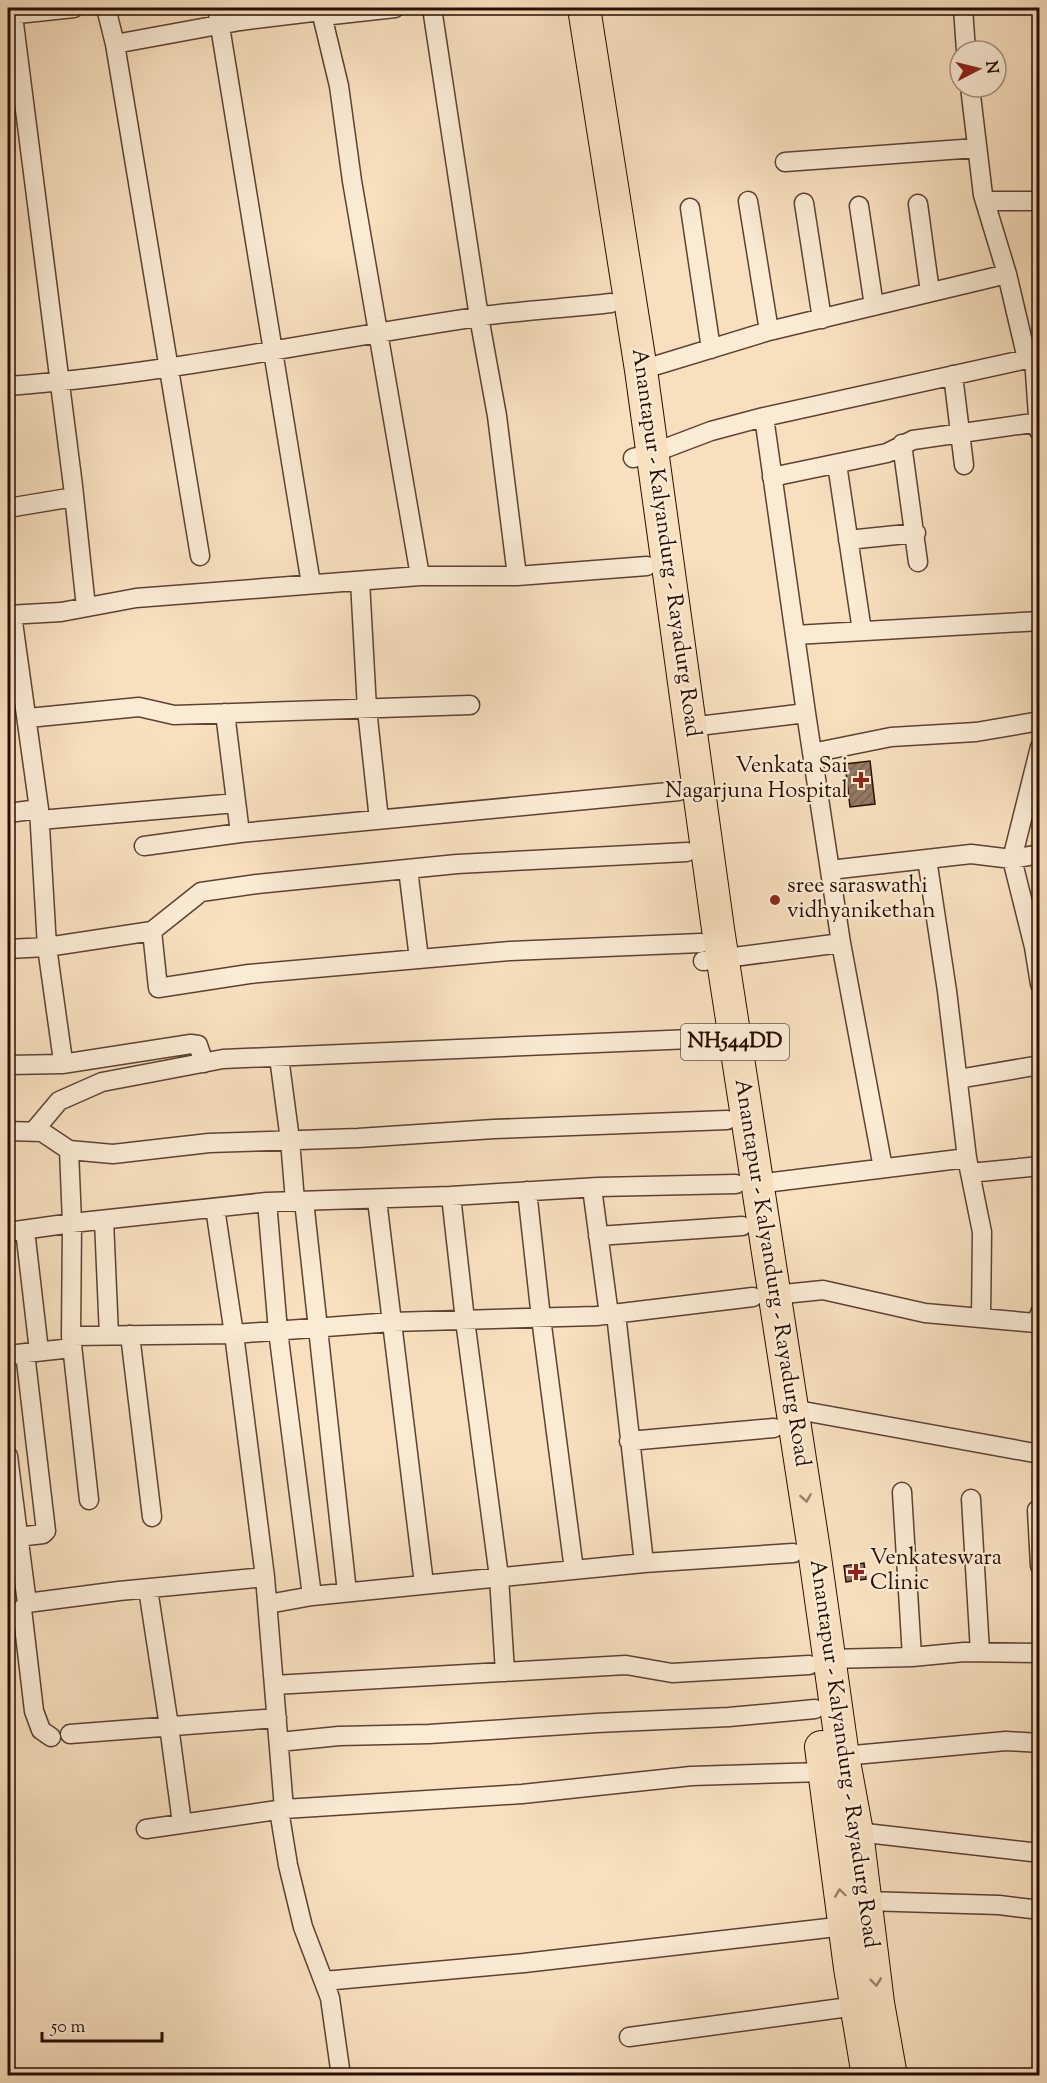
<svg xmlns="http://www.w3.org/2000/svg" width="1047" height="2083" font-family="'Sorts Mill Goudy',serif">
<style>
.building{fill:url(#building-hatch);stroke:#280d03;stroke-width:1.5}
.lines{fill:none;stroke-linecap:round;stroke-linejoin:round}
.minor-casing{stroke:#5c4232;stroke-width:21}
.trunk-casing{stroke:#280d03;stroke-width:34}
.minor{stroke:#faebd5;stroke-width:18}
.trunk{stroke:#f8e0bf;stroke-width:32}
.oneway{stroke:#9a816a}
.poi-dot{fill:#8f2418;stroke:#faebd5;stroke-width:2}
.labels{text-anchor:middle;dominant-baseline:central;stroke-width:4.5;stroke-linejoin:round;paint-order:stroke}
.shield{fill:#faebd5;stroke:#675042;stroke-width:1.5}
.shield-label{font-size:21px;font-weight:bold;fill:#280d03}
.street-label{font-size:22px;fill:#280d03;stroke:#faebd5}
.poi-label{font-size:22px;fill:#280d03;stroke:#faebd5;text-anchor:start}
</style>
<defs>
<pattern id="building-hatch" width="6" height="6" patternUnits="userSpaceOnUse" patternTransform="scale(1.5)"><rect width="6" height="6" fill="#947b65"/><path d="M-1 1l2-2M0 6l6-6M5 7l2-2" fill="none" stroke="#796351"/></pattern>
</defs>
<rect width="100%" height="100%" fill="#f8e0bf"/>
<filter id="stains"><feTurbulence type="fractalNoise" baseFrequency=".00333" numOctaves="4"/><feColorMatrix values="0 0 0 0 .2 0 0 0 0 .09 0 0 0 0 .02 0 0 0 .5 -.17"/></filter>
<radialGradient id="worn" r=".72"><stop offset=".6" stop-color="#630" stop-opacity="0"/><stop offset="1" stop-color="#630" stop-opacity=".3"/></radialGradient>
<path class="building" d="M 870,761 L 875,804 L 850,807 L 845,764 Z
M 864,1563 L 866,1579 L 846,1582 L 844,1566 Z"/>
<g class="lines">
<g class="minor-casing">
<path id="minor" d="M 12,8 L 73,486 L 86,607
M 106,8 L 115,44 L 240,21 L 321,11 L 339,86 L 352,181 L 420,576
M 217,8 L 311,584
M 432,8 L 479,317 L 497,416 L 517,576
M 963,8 L 966,51
M 8,15 L 74,8
M 323,16 L 395,8
M 115,44 L 200,556
M 970,87 L 983,195 L 1007,274
M 785,162 L 976,148
M 748,201 L 769,331
M 985,201 L 1040,201
M 804,203 L 822,319
M 918,204 L 930,292
M 859,206 L 874,306
M 690,208 L 711,349
M 1034,358 L 1039,431
M 641,370 L 769,331 L 1007,274 L 1027,359
M 953,375 L 964,465
M 8,386 C 168,374 326,339 484,316 C 526,310 569,308 611,303
M 902,444 L 918,562
M 633,458 L 653,453 L 711,431 L 764,417
M 837,464 L 862,631
M 772,477 L 887,453 L 913,440 L 1039,422
M 8,508 L 74,497
M 848,540 L 916,533
M 360,581 L 367,709 L 379,820
M 8,615 L 61,612 L 136,598 L 420,576 L 517,576 L 647,566
M 12,615 L 39,809
M 795,635 L 1040,621
M 225,713 L 240,833
M 806,713 L 764,417 L 1027,359 L 1040,358
M 28,718 L 139,707 L 174,715 L 470,705
M 690,727 L 806,713 L 841,943 L 883,1168
M 1040,747 L 1012,859 L 1034,947 L 1040,984
M 812,753 L 891,737 L 976,732 L 1040,721
M 8,813 L 39,809 L 47,947 L 152,931 L 158,988 L 249,974 L 510,951 L 701,943
M 40,820 L 236,803
M 144,846 L 240,833 L 679,791
M 927,859 L 947,991 L 967,1158
M 408,869 L 419,959
M 830,870 L 971,854 L 1012,859 L 1040,854
M 152,931 L 201,892 L 257,884 L 457,864 L 687,852
M 8,949 L 47,947 L 63,1061 L 62,1064 L 8,1065
M 703,961 L 841,943
M 279,1057 L 290,1140 L 295,1201
M 62,1064 L 191,1044 L 198,1045 L 204,1063
M 958,1079 L 1040,1065
M 8,1131 L 42,1132 L 69,1150 L 72,1223 L 8,1232
M 33,1132 L 59,1101 L 102,1082 L 223,1059 L 715,1038
M 69,1150 L 113,1154 L 209,1143 L 358,1138 L 494,1129 L 727,1120
M 970,1173 L 1040,1166
M 757,1184 L 967,1158 L 982,1232 L 981,1318
M 592,1188 L 609,1315
M 527,1191 L 541,1318 L 574,1570
M 377,1200 L 424,1584
M 304,1201 L 347,1592
M 267,1202 L 278,1331 L 312,1596 L 644,1563 L 793,1553
M 215,1208 L 234,1334 L 265,1577 L 284,1809
M 104,1220 L 109,1336
M 25,1230 L 39,1351
M 598,1236 L 742,1226
M 774,1295 L 823,1290 L 925,1313 L 1036,1323 L 1040,1313
M 616,1314 L 644,1563
M 130,1335 L 152,1517
M 71,1336 L 72,1223 L 267,1202 L 451,1196
M 8,1355 L 72,1348
M 792,1409 L 1040,1454
M 629,1441 L 774,1428
M 8,1456 L 16,1519
M 902,1492 L 912,1657
M 971,1499 L 980,1652
M 89,1500 L 71,1336 L 234,1334 L 392,1322 L 596,1316 L 753,1297
M 1037,1510 L 1040,1566
M 8,1520 L 16,1519 L 27,1603 L 119,1591 L 265,1577
M 18,1537 L 43,1534 L 46,1531 L 25,1353
M 148,1589 L 169,1726 L 182,1823
M 268,1604 L 312,1596
M 22,1609 L 34,1711 L 41,1730 L 51,1737
M 829,1659 L 912,1657 L 964,1652 L 1040,1653
M 505,1672 L 499,1577 L 465,1320 L 451,1196 L 598,1187 L 736,1184
M 274,1685 L 626,1665 L 672,1673 L 809,1665
M 70,1734 L 277,1718
M 279,1742 L 339,1736 L 429,1734 L 596,1723 L 729,1717 L 815,1709
M 843,1756 L 1006,1741 L 1040,1743
M 279,1810 L 288,1865 L 303,1927 L 330,1998 L 341,2076
M 146,1829 L 284,1809 L 522,1794 L 691,1776 L 824,1772
M 857,1832 L 1040,1853
M 865,1901 L 999,1905 L 1040,1910
M 324,1981 L 524,1963 L 845,1926
M 629,2037 L 856,2006"/>
</g>
<g class="trunk-casing">
<path id="trunk" d="M 584,8 L 641,370 L 718,929 L 814,1550 L 843,1756 L 857,1832 L 878,2003 L 891,2076
M 821,1747 L 850,1968 L 868,2076"/>
</g>
<use href="#minor" class="minor"/>
<use href="#trunk" class="trunk"/>
</g>
<defs><path id="oneway-chevron" d="M-2-3.5L2.5 0L-2 3.5" fill="none" stroke-width="1.6" stroke-linecap="round" stroke-linejoin="round" transform="scale(1.5)"/></defs>
<g class="oneway">
<use href="#oneway-chevron" transform="translate(806 1498) rotate(81)"/>
<use href="#oneway-chevron" transform="translate(840 1893) rotate(-98)"/>
<use href="#oneway-chevron" transform="translate(876 1982) rotate(83)"/>
</g>
<g class="poi-dot">
<path d="M858 771h6v6h6v6h-6v6h-6v-6h-6v-6h6z"/>
<circle cx="775" cy="900" r="6"/>
<path d="M853 1563h6v6h6v6h-6v6h-6v-6h-6v-6h6z"/>
</g>
<g class="labels">
<rect class="shield" x="681" y="1024" width="108" height="36" rx="4.5"/>
<g class="shield-label">
<text x="735" y="1042">NH544DD</text>
</g>
<g class="street-label">
<text transform="translate(665 543) rotate(82)">Anantapur - Kalyandurg - Rayadurg Road</text>
<text transform="translate(771 1273) rotate(81)">Anantapur - Kalyandurg - Rayadurg Road</text>
<text transform="translate(843 1754) rotate(82)">Anantapur - Kalyandurg - Rayadurg Road</text>
</g>
<g class="poi-label">
<text x="848" y="767" text-anchor="end">Venkata Sai<tspan x="848" dy="25">Nagarjuna Hospital</tspan></text>
<text x="787" y="887">sree saraswathi<tspan x="787" dy="25">vidhyanikethan</tspan></text>
<text x="870" y="1559">Venkateswara<tspan x="870" dy="25">Clinic</tspan></text>
</g>
</g>
<rect width="1047" height="2083" fill="none" stroke="#f8e0bf" stroke-width="30"/>
<rect x="9" y="9" width="1029" height="2065" fill="none" stroke="#280d03" stroke-width="3"/>
<rect x="15" y="15" width="1017" height="2053" fill="none" stroke="#280d03" stroke-width="1.5"/>
<g transform="translate(978 69) rotate(83)"><circle r="28" fill="#faebd5" stroke="#a69281" stroke-width="1.5"/>
<path d="M0-4.5L10 22L0 15L-10 22Z" fill="#8f2418"/>
<text y="-9" font-size="16" font-weight="bold" text-anchor="middle" fill="#280d03">N</text>
</g>
<path d="M42 2032v9h120v-9" fill="none" stroke="#280d03" stroke-width="3"/>
<text x="51" y="2032" font-size="18" fill="#280d03" stroke="#faebd5" stroke-width="4.5" paint-order="stroke">50 m</text>
<rect width="100%" height="100%" filter="url(#stains)"/>
<rect width="100%" height="100%" fill="url(#worn)"/>
</svg>
